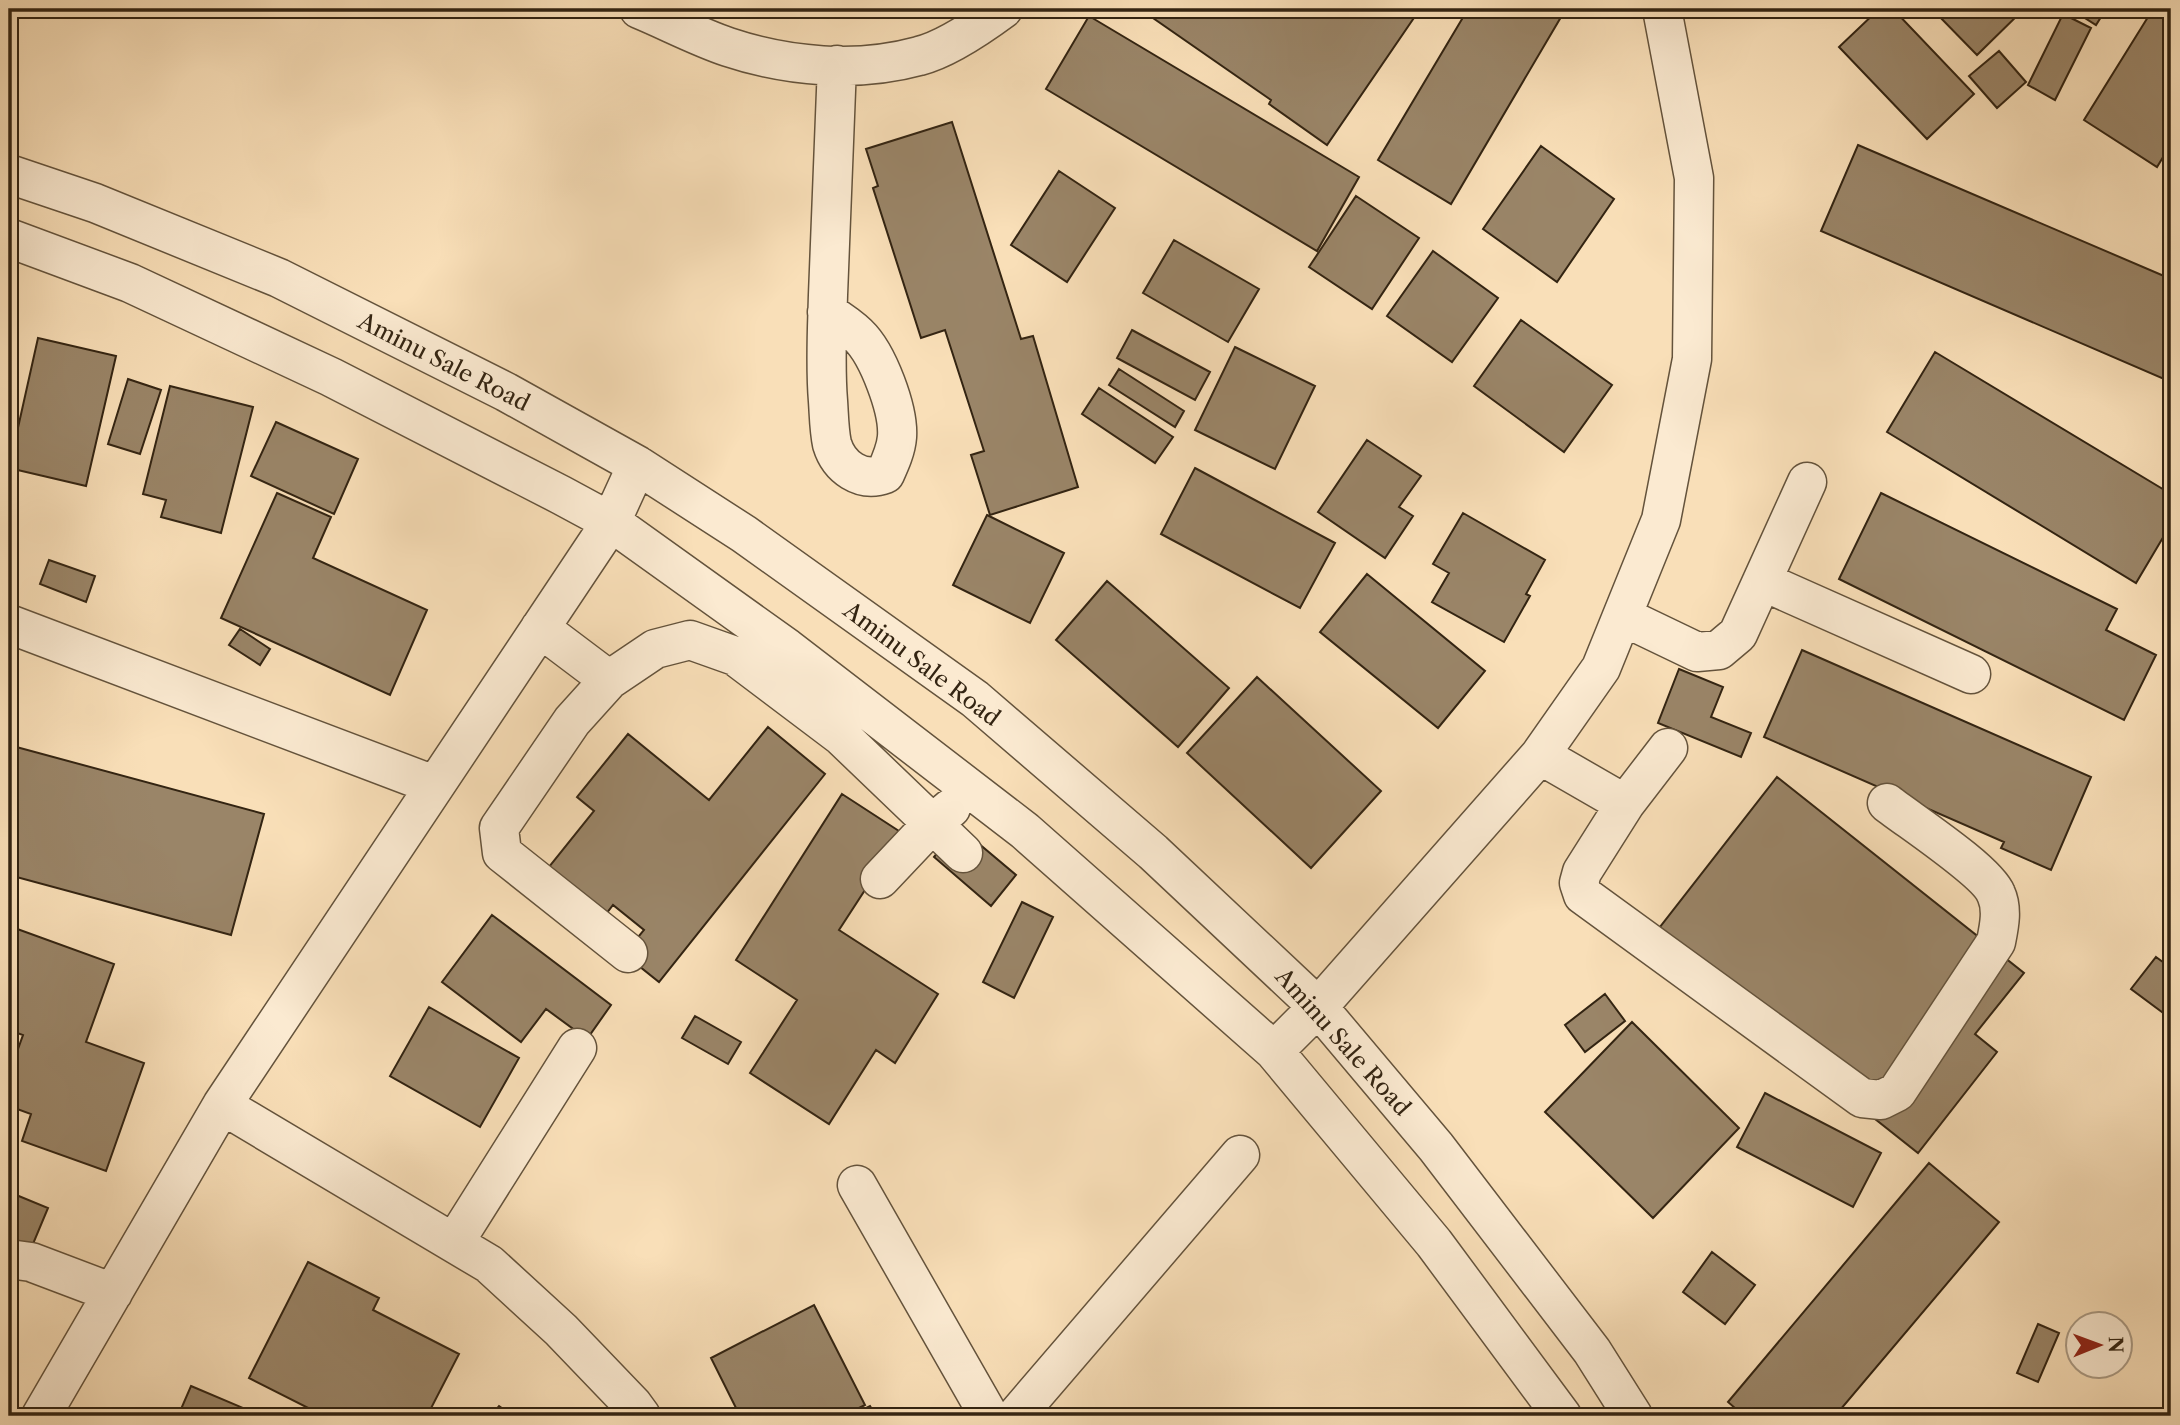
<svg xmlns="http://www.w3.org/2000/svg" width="2180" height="1425" font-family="'Libre Caslon Text',serif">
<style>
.building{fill:#9a8568;stroke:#332412;stroke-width:2}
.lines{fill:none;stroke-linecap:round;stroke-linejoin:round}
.minor-casing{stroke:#64533c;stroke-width:41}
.minor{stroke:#fbead1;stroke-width:38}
.labels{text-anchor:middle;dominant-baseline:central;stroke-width:5;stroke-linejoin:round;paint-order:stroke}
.street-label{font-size:23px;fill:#332412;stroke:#fbead1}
</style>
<rect width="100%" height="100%" fill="#f9dfb8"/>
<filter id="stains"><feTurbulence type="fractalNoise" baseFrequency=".00286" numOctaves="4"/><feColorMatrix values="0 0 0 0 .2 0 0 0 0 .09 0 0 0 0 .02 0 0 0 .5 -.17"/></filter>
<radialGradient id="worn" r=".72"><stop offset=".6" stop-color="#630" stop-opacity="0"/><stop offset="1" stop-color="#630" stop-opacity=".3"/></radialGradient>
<path class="building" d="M 1140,9 L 1282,9 L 1285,11 L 1286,9 L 1420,9 L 1327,145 L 1269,104 L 1271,100 Z
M 1468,9 L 1547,9 L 1561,17 L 1451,204 L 1378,160 Z
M 1879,9 L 1893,9 L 1974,94 L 1927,139 L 1839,47 Z
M 1932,9 L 2024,9 L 1977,55 Z
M 2076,9 L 2106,9 L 2096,25 L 2074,11 Z
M 2153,9 L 2171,9 L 2171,144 L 2157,167 L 2084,120 Z
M 2063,14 L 2091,28 L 2055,100 L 2028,85 Z
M 1089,16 L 1359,177 L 1317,251 L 1046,89 Z
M 1999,51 L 2026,82 L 1997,108 L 1969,76 Z
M 952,122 L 1021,339 L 1033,336 L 1078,487 L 990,515 L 971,455 L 984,451 L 945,330 L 921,338 L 873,188 L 878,186 L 866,149 Z
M 1858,145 L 2171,279 L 2171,382 L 1821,231 Z
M 1541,146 L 1614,199 L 1557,282 L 1483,229 Z
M 1059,171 L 1115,208 L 1067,282 L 1011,245 Z
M 1356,196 L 1419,238 L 1372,309 L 1309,267 Z
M 1174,240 L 1259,289 L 1228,342 L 1143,293 Z
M 1433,251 L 1498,298 L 1452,362 L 1387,316 Z
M 1521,320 L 1612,385 L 1564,452 L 1474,386 Z
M 1132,330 L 1210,372 L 1195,400 L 1117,358 Z
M 38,338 L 116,356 L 86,486 L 9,468 Z
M 1235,347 L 1315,386 L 1275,469 L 1195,430 Z
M 1935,352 L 2171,494 L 2171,524 L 2136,583 L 1887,432 Z
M 1119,369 L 1184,411 L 1175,427 L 1109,385 Z
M 128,379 L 161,390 L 140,454 L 108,444 Z
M 170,386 L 253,407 L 221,533 L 161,517 L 166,500 L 143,494 Z
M 1099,388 L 1173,437 L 1155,463 L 1082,414 Z
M 276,422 L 358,459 L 334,514 L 251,476 Z
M 1367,440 L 1421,476 L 1399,507 L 1413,516 L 1385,558 L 1318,512 Z
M 1195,468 L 1335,543 L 1300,608 L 1161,534 Z
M 277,493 L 331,517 L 313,558 L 427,610 L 390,695 L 221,618 Z
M 1881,493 L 2117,609 L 2106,630 L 2156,655 L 2124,720 L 1839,579 Z
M 1463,513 L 1545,560 L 1526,594 L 1530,596 L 1504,642 L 1432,602 L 1449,573 L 1433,564 Z
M 987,515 L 1064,553 L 1030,623 L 953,585 Z
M 49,560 L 95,576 L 86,602 L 40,584 Z
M 1367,574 L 1485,671 L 1438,728 L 1320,632 Z
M 1107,581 L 1229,688 L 1178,747 L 1056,640 Z
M 240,629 L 270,649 L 260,665 L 229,645 Z
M 1802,650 L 2091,777 L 2051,870 L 2001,848 L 2004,842 L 1764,737 Z
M 1679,669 L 1723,687 L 1711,717 L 1751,733 L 1741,757 L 1658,723 Z
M 1257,677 L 1381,791 L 1311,868 L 1187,753 Z
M 768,727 L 825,774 L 659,982 L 624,954 L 644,930 L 613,905 L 590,935 L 532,888 L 594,811 L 577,797 L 628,734 L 709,800 Z
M 9,745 L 264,814 L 231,935 L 9,875 Z
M 1777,777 L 2024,973 L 1975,1034 L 1997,1052 L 1918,1153 L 1691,973 L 1653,936 Z
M 842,794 L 902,833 L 839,930 L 938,994 L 895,1063 L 876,1050 L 829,1124 L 750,1073 L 797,1000 L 736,960 Z
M 959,827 L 1016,875 L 991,906 L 934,857 Z
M 1022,902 L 1053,917 L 1014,998 L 983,982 Z
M 492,915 L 611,1005 L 587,1039 L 546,1009 L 521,1042 L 442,982 Z
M 9,926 L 114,964 L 86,1042 L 144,1063 L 106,1171 L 22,1141 L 31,1114 L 9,1106 L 9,1074 L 23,1035 L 9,1030 Z
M 2156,957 L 2171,968 L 2170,1018 L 2131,989 Z
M 1605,994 L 1625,1021 L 1585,1052 L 1565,1025 Z
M 429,1007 L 519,1058 L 480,1127 L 390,1076 Z
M 695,1016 L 741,1042 L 728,1064 L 682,1038 Z
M 1632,1022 L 1739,1128 L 1653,1218 L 1545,1112 Z
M 1765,1093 L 1881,1153 L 1853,1207 L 1737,1147 Z
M 1929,1163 L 1999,1222 L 1835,1416 L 1744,1416 L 1728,1402 Z
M 9,1192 L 48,1208 L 15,1287 L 9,1284 Z
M 1712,1252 L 1755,1285 L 1725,1324 L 1683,1292 Z
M 308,1262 L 379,1298 L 373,1310 L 459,1354 L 427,1416 L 324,1416 L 249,1378 Z
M 814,1305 L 865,1405 L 843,1416 L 740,1416 L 711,1358 Z
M 2038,1324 L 2059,1333 L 2038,1382 L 2017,1373 Z
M 191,1386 L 262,1416 L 178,1416 Z
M 499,1406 L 513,1416 L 491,1416 Z
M 870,1406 L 876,1416 L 850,1416 Z"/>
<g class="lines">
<g class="minor-casing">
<path id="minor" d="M 639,9 C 668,21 698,37 728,47 C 788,67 857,73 919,56 C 947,49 980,26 1003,9
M 9,174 L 95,203 L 279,278 L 506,392 L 637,465 L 744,534 L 975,699 L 1153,852 L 1318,1007 L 1436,1147 L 1592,1351 L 1633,1416
M 9,238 L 130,283 L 331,377 L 561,495 L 611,522 L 787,648 L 1025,831 L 1274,1051 L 1434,1243 L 1562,1416
M 827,312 C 838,319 849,326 858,335 C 878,354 899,410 897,437 C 896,450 890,463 885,474 C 861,483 839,467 832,444 C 829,430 829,415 828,401 C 825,366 827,331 828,295 C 831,218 834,142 837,65
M 1762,581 L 1971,674
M 1622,616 L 1697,652 L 1719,650 L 1738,634 L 1807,482
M 9,624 L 434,785
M 540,628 L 609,680 L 655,649 L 690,640 L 735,656 L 841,736 L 963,853
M 609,680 L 572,721 L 499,828 L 502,853 L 628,953
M 1668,748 L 1625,804 L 1582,872 L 1579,883 L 1583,895 L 1862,1098 L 1881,1100 L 1897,1092 L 1996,942 C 1999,927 2003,909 1996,894 C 1987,871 1910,821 1887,803
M 1540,755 L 1625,804
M 880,879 L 932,824 L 951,808
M 1274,1051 L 1318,1007 L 1540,755 L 1601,668 L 1661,520 L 1692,359 L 1694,178 L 1662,9
M 222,1105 L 489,1264 L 561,1330 L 633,1405 L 641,1416
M 857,1185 L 989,1416
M 454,1243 L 577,1048
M 9,1259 L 31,1262 L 113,1293
M 41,1416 L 222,1105 L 611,522 L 637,465
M 1016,1416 L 1240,1155"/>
</g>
<use href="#minor" class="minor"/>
</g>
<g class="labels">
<g class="street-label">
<text transform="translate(444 362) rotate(27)">Aminu Sale Road</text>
<text transform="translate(922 664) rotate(37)">Aminu Sale Road</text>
<text transform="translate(1343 1042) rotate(48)">Aminu Sale Road</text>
</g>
</g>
<rect width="2180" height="1425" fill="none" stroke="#f9dfb8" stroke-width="35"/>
<rect x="10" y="10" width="2159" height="1404" fill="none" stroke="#332412" stroke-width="3.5"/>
<rect x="18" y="18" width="2145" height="1390" fill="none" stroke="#332412" stroke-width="2"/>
<g transform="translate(2099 1345) rotate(89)"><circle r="33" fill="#fbead1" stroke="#ab9b85" stroke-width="2"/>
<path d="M0-5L12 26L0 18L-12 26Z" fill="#8f2418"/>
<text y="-10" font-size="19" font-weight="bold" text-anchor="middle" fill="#332412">N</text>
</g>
<rect width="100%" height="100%" filter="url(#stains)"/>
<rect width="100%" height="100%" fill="url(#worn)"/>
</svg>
